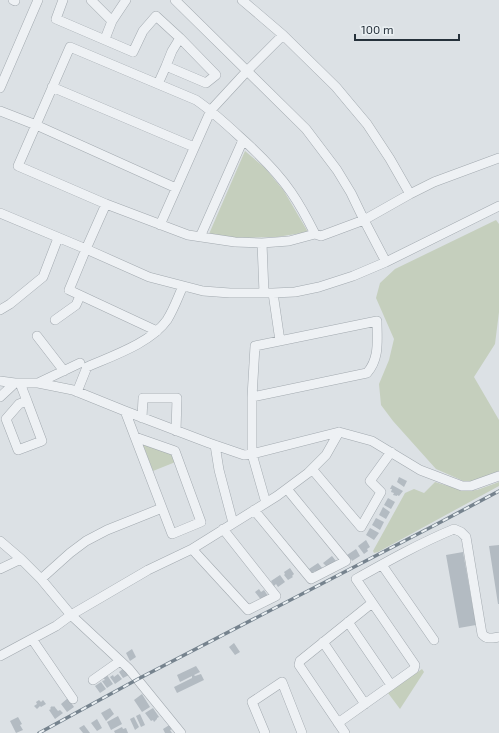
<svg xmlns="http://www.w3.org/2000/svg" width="499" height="733" font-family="'Exo 2',sans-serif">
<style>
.green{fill:#c5cfbd}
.building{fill:#b3bbc2}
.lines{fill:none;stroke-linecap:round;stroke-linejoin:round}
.minor-casing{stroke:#a2a9af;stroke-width:10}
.minor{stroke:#eef1f4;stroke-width:9}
.rail-casing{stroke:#76838e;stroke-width:3.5}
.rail{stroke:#ebf0f3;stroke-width:2;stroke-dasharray:6;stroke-linecap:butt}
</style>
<rect width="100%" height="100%" fill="#dce1e5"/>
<path class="green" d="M 245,151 L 265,168 L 284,191 L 308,232 L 277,237 L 234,238 L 209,234 Z
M 496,220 L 499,224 L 499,312 L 495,344 L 474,377 L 499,420 L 499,474 L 470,484 L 436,469 L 393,421 L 381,405 L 379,384 L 389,360 L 394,339 L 376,298 L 380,283 L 395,269 Z
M 148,443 L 172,452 L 178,461 L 153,471 L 143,445 Z
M 435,482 L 464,491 L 477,490 L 499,482 L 499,486 L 378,552 L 374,553 L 373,551 L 405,493 L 414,489 L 424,493 Z
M 422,669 L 424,672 L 400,709 L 388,693 Z"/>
<path class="building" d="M 399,477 L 407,481 L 404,487 L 397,482 Z
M 392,485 L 403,491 L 399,496 L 397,495 L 397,496 L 393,495 L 394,493 L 391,492 L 392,489 L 390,489 Z
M 388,498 L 395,502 L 391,509 L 384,505 Z
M 383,507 L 390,512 L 386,519 L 379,515 Z
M 376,518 L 384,522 L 380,530 L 372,525 Z
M 370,528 L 379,533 L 374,540 L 366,535 Z
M 366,540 L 370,547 L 367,549 L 368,551 L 364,554 L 358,546 Z
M 499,545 L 499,604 L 498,604 L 489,546 Z
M 356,549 L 360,556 L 352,561 L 351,559 L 351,560 L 347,555 Z
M 463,552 L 476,625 L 459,628 L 446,555 Z
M 332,556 L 336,561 L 327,567 L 323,563 Z
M 318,563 L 323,569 L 316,574 L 315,571 L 312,573 L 309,569 Z
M 290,568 L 294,574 L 292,576 L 293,577 L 288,580 L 284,575 L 285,574 L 284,572 Z
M 280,575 L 285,582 L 278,587 L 276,584 L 274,586 L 271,581 Z
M 259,589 L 261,592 L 264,590 L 268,596 L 262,601 L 255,592 Z
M 234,643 L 240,652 L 235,655 L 229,647 Z
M 132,649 L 136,657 L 130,661 L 126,653 Z
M 196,666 L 200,672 L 194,675 L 195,676 L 201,674 L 204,680 L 177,693 L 174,687 L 192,678 L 192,676 L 180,682 L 177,675 Z
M 124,668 L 129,675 L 123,678 L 119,672 Z
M 118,674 L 122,679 L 115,684 L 110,677 L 113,675 L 114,677 Z
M 107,675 L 113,684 L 107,688 L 102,681 L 105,680 L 103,678 Z
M 101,682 L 106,689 L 100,693 L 95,686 Z
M 142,694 L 150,707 L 142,712 L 134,700 Z
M 68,698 L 74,707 L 67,712 L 61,704 Z
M 39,700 L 41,702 L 43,700 L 46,704 L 41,707 L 40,706 L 37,709 L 34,706 L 37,704 L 36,702 Z
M 52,706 L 53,707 L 54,706 L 58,711 L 60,710 L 63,713 L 55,719 L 49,710 L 51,709 L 50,708 Z
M 110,708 L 114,714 L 106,721 L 101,713 Z
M 153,708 L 159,717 L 157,718 L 157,719 L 154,722 L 153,720 L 151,721 L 145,713 Z
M 140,714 L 145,725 L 141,727 L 136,716 Z
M 118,716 L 122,724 L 111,730 L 107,722 Z
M 18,717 L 22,724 L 20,725 L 23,730 L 16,733 L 10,721 Z
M 134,717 L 139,727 L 135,730 L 130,719 Z
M 97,719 L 102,728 L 97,731 L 91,723 Z
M 171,724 L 173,729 L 170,730 L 172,733 L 165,733 L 163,729 Z
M 84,725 L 90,733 L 83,733 L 79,728 Z
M 122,727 L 123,729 L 126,728 L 128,733 L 115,733 L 114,731 Z"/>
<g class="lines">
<g class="minor-casing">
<path id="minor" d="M 13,0 L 15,1 L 15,0
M 63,0 L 56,19 L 133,52 L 143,31 L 156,16 L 180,38
M 91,0 L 112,21
M 175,0 L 306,129 L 337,170 L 351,193 L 364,220 L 386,262
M 242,0 L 283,35 L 336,87 L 351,105 L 367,124 L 390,159 L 410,194
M 105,39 L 112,21 L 126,0
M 158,84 L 166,66 L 206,83 L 216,75 L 180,38 L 172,51 L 166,66
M 52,87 L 194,147
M 0,88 L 38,0
M 0,111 L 36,125 L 176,188
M 106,204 L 86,249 L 69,290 L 157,331
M 0,213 L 86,249 L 149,277 L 203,291 L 230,293 L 273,293 L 295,292 L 319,287 L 353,276 L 386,262 L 499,206
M 160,225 L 211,110 L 247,71 L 283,35
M 315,234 C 308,220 300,205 291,192 C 276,170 258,153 239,136 C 225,123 212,111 196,100 L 70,47 L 18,166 L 106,204 L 188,235 L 235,242 L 262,243 L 289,241 L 315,234 L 321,236 L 364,220 L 410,194 L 434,182 L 499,158
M 200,237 L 243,140
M 262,243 L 264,293
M 273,293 L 280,341
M 0,310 L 10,304 L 43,277 L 58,238
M 55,320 L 76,305 L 80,296
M 37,336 L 64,371
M 0,381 L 15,383 L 38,383 L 73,390 L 125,411 L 209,443 L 244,455 L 252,454 L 339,432 L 372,441 L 420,470 L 462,486 L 471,486 L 499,476
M 20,383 L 27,401 L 19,404 L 6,419 L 18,450 L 42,441 L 27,401
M 38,383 L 80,363
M 77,392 L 87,367 C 112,356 151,343 167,320 C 174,309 178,297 183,286
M 0,397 L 15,383
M 252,397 L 367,373 C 380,358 377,340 377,321 L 255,346 L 252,397 L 252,454 L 266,503
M 125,411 L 172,534 L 201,522 L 175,451 L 135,437
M 142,418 L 143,398 L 177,398 L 176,431
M 215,445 L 219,470 L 233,523
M 312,469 L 361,527 L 381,492 L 370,481 L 391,452
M 254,510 L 311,579 L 346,561 L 287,489
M 0,541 L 21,559 L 41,579 L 71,615 L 129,669 L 181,733
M 192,549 L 248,610 L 276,596 L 223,529
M 382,565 L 434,640
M 0,569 L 21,559
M 41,579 L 70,553 L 86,541 L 107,530 L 162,508
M 348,622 L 391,685
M 32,639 L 73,699
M 323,642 L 365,704
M 0,656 L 56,626 L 71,615 L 148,570 L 192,549 L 277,496 L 308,473 L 326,455 L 339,432
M 93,680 L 120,661
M 338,723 L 414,669 L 415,665 L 356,579 C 388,561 420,543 454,529 L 461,532 L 466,537 L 482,634 C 487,640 492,638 499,637
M 265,733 L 252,702 L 282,682 L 302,733
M 345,733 L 299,665 L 300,661 L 372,603"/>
</g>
<use href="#minor" class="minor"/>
<g class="rail-casing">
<path id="rail" d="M 39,733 L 138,679 L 437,524 L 499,491"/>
</g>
<use href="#rail" class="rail"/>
</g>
<path d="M355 34v6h104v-6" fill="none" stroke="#26313b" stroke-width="2"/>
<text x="361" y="34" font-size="12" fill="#26313b" stroke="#ebf0f3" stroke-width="3" paint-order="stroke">100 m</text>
</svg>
